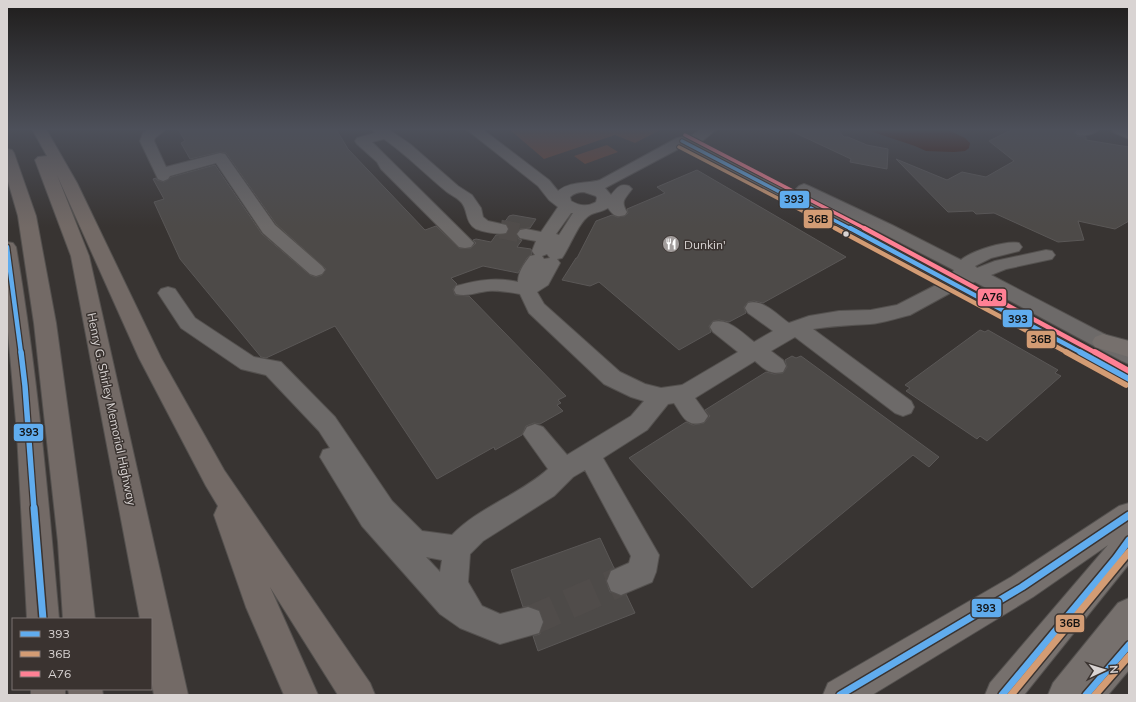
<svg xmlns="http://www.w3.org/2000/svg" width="1136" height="702" font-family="Mulish,sans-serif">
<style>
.green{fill:#683f30}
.water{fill:#381104}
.building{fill:#4d4a48;stroke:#5a5756}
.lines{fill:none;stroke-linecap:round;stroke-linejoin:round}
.minor-tunnel-far1{stroke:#504c4a;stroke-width:19;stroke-dasharray:19 10;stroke-linecap:butt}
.minor-tunnel{stroke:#504c4a;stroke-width:30;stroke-dasharray:30 14;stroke-linecap:butt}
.minor-casing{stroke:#54514f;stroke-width:2}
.major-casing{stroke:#54514f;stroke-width:2}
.highway-casing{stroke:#54514f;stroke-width:2}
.minor{fill:#6d6a69;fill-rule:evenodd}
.major{fill:#76706d;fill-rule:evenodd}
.highway{fill:#736a66;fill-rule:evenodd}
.bus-1-far3-casing{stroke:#3a3330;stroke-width:5.5}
.bus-1-far2-casing{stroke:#3a3330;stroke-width:7}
.bus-1-far1-casing{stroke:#3a3330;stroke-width:8}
.bus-1-casing{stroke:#3a3330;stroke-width:10}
.bus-2-far3-casing{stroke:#3a3330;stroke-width:5.5}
.bus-2-far2-casing{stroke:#3a3330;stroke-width:7}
.bus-2-far1-casing{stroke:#3a3330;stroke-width:8}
.bus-2-casing{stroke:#3a3330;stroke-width:10}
.bus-3-far2-casing{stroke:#3a3330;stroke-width:5.5}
.bus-3-far1-casing{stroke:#3a3330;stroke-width:7}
.bus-3-casing{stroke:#3a3330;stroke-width:8}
.bus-1-far3{stroke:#60acee;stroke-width:3.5}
.bus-1-far2{stroke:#60acee;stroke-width:4.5}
.bus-1-far1{stroke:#60acee;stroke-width:5.5}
.bus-1{stroke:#60acee;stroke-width:7}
.bus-2-far3{stroke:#d39c74;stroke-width:3.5}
.bus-2-far2{stroke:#d39c74;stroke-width:4.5}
.bus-2-far1{stroke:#d39c74;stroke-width:5.5}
.bus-2{stroke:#d39c74;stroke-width:7}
.bus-3-far2{stroke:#ff8094;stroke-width:3.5}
.bus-3-far1{stroke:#ff8094;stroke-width:4.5}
.bus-3{stroke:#ff8094;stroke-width:5.5}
.bus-dot{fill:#d9d4d3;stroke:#3a3330;stroke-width:1.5}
.labels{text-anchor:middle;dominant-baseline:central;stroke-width:3;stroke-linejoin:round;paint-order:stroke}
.poi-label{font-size:12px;fill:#d9d4d3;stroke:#3a3330;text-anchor:start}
.street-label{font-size:12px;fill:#d9d4d3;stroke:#3a3330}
.line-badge{stroke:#3a3330;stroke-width:1.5}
.pale-badge-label{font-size:11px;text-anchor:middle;font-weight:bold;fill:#111}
</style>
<rect width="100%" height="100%" fill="#383432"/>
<path class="green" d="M 509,129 L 662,129 L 635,143 L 615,135 L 544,159 Z
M 607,145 L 618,152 L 585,164 L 574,156 Z"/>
<path class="water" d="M 864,129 L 946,129 L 965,138 L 970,143 L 969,148 L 965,151 L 954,152 L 926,151 L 915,146 Z"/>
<path class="building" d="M 178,129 L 336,129 L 348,149 L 425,230 L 436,226 L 459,248 L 471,248 L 476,243 L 473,240 L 476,239 L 491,242 L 496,235 L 506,234 L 509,228 L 507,224 L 504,223 L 509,216 L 513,215 L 536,219 L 530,228 L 520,229 L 516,234 L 519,239 L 522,240 L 517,247 L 531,249 L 532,254 L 527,258 L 518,273 L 483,266 L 451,278 L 457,284 L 453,289 L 455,295 L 469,296 L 566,396 L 558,400 L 561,403 L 557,405 L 563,411 L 540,424 L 534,423 L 526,426 L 522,435 L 495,450 L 494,447 L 437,479 L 335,326 L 266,358 L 261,357 L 180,259 L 154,202 L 164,199 L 153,179 L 156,178 L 157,180 L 164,182 L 171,177 L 215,165 L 262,234 L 310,275 L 316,277 L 322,275 L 326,269 L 276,224 L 226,153 L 220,152 L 190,159 L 181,143 L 185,141 Z
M 787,129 L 837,129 L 844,137 L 848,137 L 867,145 L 888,149 L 887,169 L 850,162 L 851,159 Z
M 1013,129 L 1075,129 L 1074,133 L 1076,136 L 1086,137 L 1086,140 L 1129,147 L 1129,221 L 1115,229 L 1078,221 L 1084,240 L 1058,242 L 994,213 L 976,214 L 973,211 L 948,212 L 896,159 L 947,180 L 962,172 L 986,177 L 1014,161 L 989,141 Z
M 697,170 L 846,257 L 763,303 L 754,301 L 748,302 L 744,307 L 746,313 L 729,322 L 719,320 L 713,321 L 709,326 L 711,332 L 679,350 L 599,282 L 590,286 L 562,280 L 576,258 L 577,258 L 596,221 L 612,215 L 617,217 L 625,216 L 628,213 L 627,209 L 665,193 L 657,187 Z
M 980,330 L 985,332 L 988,330 L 1058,370 L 1055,373 L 1061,376 L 987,441 L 980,436 L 977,439 L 906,391 L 910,388 L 905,385 Z
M 792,356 L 796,358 L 801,356 L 939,457 L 929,467 L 913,455 L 752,588 L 629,458 L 686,422 L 693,425 L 704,423 L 710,416 L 705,410 L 766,372 L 774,374 L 783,373 L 787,367 L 785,360 Z
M 600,538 L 614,568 L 610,570 L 606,580 L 610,592 L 620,596 L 626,594 L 635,613 L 538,651 L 533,636 L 540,634 L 544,621 L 540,610 L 529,606 L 523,607 L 511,570 Z"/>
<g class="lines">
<path class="minor-tunnel-far1" d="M 500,229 L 526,234"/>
<path class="minor-tunnel" d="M 528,622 L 621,581"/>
<g class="minor-casing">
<path id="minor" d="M 149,129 L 166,129 L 155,138 L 154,141 L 166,167 L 220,153 L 225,154 L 275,225 L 322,266 L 325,270 L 322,274 L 316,276 L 310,274 L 263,233 L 216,163 L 170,176 L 168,179 L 163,181 L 158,179 L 140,141 L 143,133 Z
M 372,129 L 388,129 L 410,144 L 458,186 L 472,195 L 481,208 L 483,217 L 488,221 L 506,225 L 508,229 L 506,233 C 498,235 484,232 476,229 C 464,222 469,209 460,201 C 456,197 451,195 447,192 C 426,175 407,155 384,139 L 372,142 L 474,243 L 471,247 L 465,248 L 459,247 L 381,169 L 377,162 L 357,144 L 355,141 L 357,138 L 375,133 Z
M 466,129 L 482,129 L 549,180 L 558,191 C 570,181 586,184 600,180 L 677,138 L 692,135 L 701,129 L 717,129 L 701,142 L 697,143 L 951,275 L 954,270 L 880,232 L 799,192 L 796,189 L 799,186 L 804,184 L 809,186 L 892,225 L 961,260 C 971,251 1006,240 1019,243 L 1022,247 L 1019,251 L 991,258 L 975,266 L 977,268 L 995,261 L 1046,250 L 1052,251 L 1055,255 L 1052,259 L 1006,269 L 991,275 L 1129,347 L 1129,364 L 1122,361 L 975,282 L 968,284 L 1129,369 L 1129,387 L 1121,385 L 952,292 L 910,315 C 897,318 883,323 870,324 C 850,325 833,326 813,329 L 911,401 L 914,407 L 911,413 L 903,416 L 895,413 L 795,337 L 771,351 L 783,360 L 786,366 L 783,372 C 770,375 764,369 755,361 L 695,398 L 708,416 L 704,422 C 686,428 683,416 674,403 L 668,404 L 647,430 L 603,458 L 659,555 L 656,572 L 652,582 L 621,595 L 611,591 L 607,581 L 611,571 L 629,563 L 631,556 L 585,470 L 573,477 L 554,496 L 483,541 L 470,554 L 468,582 L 482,606 L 500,614 L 528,607 L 539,611 L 543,622 L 539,633 L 500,644 L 460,628 L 440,614 L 362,526 L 320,457 L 323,450 L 330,448 L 319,431 L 266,375 L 241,369 L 181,328 L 158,293 L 161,289 L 168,287 L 175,289 L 195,318 L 254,357 L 281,362 L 335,417 L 392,501 L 422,531 L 452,535 C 479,507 519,495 548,469 L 523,434 L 527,427 L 535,424 L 543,427 L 567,455 L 631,416 L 644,401 L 631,397 L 604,384 L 529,313 L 520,294 C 509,292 498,290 488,291 C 477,292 467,297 456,294 L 454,290 L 456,286 C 478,280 496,277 518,282 C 518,272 524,264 530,256 L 535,255 L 532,251 L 536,241 L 520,238 L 517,234 L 520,230 L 526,229 L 541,232 L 558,207 L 549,200 L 538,186 ZM 682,147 L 821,219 L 938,284 L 897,305 L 871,310 L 839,311 L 809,316 L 789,323 C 777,315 764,299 748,303 L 745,308 L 748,313 L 773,331 L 754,342 C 742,333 729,318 713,322 L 710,327 L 713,332 L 738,352 L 682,385 L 661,388 L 645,384 L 620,372 L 544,304 L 537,292 L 548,285 L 560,263 L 557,259 L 562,258 C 570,247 579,221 590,215 C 595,212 602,212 608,208 C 613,215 616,218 625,215 L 627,212 C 620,201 625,199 632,189 L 629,186 C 620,183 617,188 611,195 L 605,188 ZM 584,192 L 596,196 L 597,198 L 596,202 C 587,207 580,206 571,201 L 570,197 C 574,193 579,192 584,192 ZM 571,213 L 573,213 L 559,235 L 556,234 ZM 547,254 L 550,258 L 544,259 L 542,256 ZM 426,557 L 442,560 L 440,572 Z
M 1077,129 L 1099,129 C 1095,135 1084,136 1077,135 L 1075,132 Z
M 1111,129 L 1129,129 L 1129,139 L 1113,132 Z"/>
</g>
<g class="major-casing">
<path id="major" d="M 1103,334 L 1129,341 L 1129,357 L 1095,347 L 1092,342 L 1095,337 Z
M 1129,503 L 1129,564 L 1024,695 L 985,695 L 990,683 L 1108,545 L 1033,597 L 872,695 L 823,695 L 828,683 L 1011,577 L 1119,506 Z
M 1129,598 L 1129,670 L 1108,695 L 1048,695 L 1053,683 L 1118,603 Z"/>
</g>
<g class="highway-casing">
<path id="highway" d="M 32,129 L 46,129 L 77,183 L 161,358 L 224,470 L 370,683 L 375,695 L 338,695 L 270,587 L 318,695 L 284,695 L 246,607 L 214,515 L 218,506 L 206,486 L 139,358 L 57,175 L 89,256 L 188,695 L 154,695 L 151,679 L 151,619 L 140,619 L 71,256 L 35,160 L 38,157 L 47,156 Z
M 7,149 L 12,150 L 14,153 L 36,216 L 56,323 L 86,542 L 95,619 L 63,619 L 58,542 L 34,323 L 18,216 L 7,178 Z
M 7,242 L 13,243 L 16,247 C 37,370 48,495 59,619 L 27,619 L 17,433 L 7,321 Z
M 31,689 L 65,689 L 65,695 L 31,695 Z
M 68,689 L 102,689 L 103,695 L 69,695 Z"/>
</g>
<use href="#minor" class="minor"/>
<use href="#major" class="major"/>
<use href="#highway" class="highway"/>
<g class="bus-1-far3-casing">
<path id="bus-1-far3" d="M 682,141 L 851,229"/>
</g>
<g class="bus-1-far2-casing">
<path id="bus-1-far2" d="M 850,228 L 1082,353
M 7,247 L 21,353"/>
</g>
<g class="bus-1-far1-casing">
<path id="bus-1-far1" d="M 21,352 L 25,386 L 34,509
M 1080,352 L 1129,379"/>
</g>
<g class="bus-1-casing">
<path id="bus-1" d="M 34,508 L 43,619
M 840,695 L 1022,587 L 1129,515
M 1002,695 L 1116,558 L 1129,540
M 1086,695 L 1129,645"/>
</g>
<g class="bus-2-far3-casing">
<path id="bus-2-far3" d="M 679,147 L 837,229"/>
</g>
<g class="bus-2-far2-casing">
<path id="bus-2-far2" d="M 835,228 L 1068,353"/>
</g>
<g class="bus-2-far1-casing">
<path id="bus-2-far1" d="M 1066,352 L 1126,385"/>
</g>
<g class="bus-2-casing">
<path id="bus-2" d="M 1011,695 L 1129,552
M 1095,695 L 1129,656"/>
</g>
<g class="bus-3-far2-casing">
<path id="bus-3-far2" d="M 685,135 L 866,229"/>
</g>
<g class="bus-3-far1-casing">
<path id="bus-3-far1" d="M 864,228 L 1096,353"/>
</g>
<g class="bus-3-casing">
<path id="bus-3" d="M 1095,352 L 1129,371"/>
</g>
<use href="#bus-1-far3" class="bus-1-far3"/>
<use href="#bus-1-far2" class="bus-1-far2"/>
<use href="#bus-1-far1" class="bus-1-far1"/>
<use href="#bus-1" class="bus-1"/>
<use href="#bus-2-far3" class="bus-2-far3"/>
<use href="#bus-2-far2" class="bus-2-far2"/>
<use href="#bus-2-far1" class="bus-2-far1"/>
<use href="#bus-2" class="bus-2"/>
<use href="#bus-3-far2" class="bus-3-far2"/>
<use href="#bus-3-far1" class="bus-3-far1"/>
<use href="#bus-3" class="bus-3"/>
</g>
<linearGradient id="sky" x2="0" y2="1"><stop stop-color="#1f1d1c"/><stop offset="0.57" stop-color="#4d505a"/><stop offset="1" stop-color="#4d505a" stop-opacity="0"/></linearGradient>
<rect width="1136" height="227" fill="url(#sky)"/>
<defs>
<g id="restaurant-disc" transform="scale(0.9)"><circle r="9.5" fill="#a19c9b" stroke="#3a3330"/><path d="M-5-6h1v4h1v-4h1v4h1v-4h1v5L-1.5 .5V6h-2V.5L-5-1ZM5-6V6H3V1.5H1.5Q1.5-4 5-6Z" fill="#fff"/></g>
</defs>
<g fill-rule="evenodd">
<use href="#restaurant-disc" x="671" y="244"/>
</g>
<circle class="bus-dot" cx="846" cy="234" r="3.5"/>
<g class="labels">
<g class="poi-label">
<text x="684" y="244">Dunkin'</text>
</g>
<g class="street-label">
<text transform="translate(112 409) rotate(78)">Henry G. Shirley Memorial Highway</text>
</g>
</g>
<g class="line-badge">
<rect x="779" y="190" width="31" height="19" rx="4" fill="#60acee"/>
<rect x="803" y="209" width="30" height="20" rx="4" fill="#d39c74"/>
<rect x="977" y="288" width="30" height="19" rx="4" fill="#ff8094"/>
<rect x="1002" y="309" width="31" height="19" rx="4" fill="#60acee"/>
<rect x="1026" y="330" width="30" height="19" rx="4" fill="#d39c74"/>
<rect x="13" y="423" width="31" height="19" rx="4" fill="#60acee"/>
<rect x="971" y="598" width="31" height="20" rx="4" fill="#60acee"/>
<rect x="1055" y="614" width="30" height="19" rx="4" fill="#d39c74"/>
</g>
<g class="pale-badge-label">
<text x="794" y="203">393</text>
<text x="818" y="223">36B</text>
<text x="992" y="301">A76</text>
<text x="1018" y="323">393</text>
<text x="1041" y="343">36B</text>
<text x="29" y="436">393</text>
<text x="986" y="612">393</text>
<text x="1070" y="627">36B</text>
</g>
<rect width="1136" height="702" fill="none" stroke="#d9d4d3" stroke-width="16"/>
<rect x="12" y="618" width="140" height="72" fill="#3a3330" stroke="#7a7371"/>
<rect x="20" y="631" width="20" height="6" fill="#60acee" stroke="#7a7371"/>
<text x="48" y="638" font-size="12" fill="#d9d4d3">393</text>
<rect x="20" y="651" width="20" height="6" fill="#d39c74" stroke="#7a7371"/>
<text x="48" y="658" font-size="12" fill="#d9d4d3">36B</text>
<rect x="20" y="671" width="20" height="6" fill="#ff8094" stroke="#7a7371"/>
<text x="48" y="678" font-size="12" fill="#d9d4d3">A76</text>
<g transform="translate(1104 670) rotate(86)" stroke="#3a3330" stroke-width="3" paint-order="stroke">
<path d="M0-3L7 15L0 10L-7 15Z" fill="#d9d4d3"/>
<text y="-6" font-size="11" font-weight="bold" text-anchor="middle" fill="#d9d4d3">N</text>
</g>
</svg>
